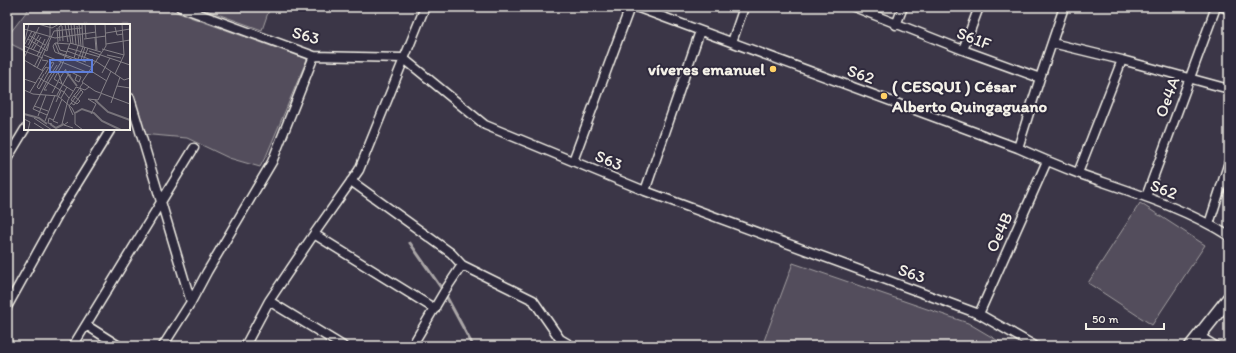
<svg xmlns="http://www.w3.org/2000/svg" width="1236" height="353" font-family="Itim,sans-serif">
<style>
.green{fill:#534e5c;stroke:#a4a0a2}
.lines{fill:none;stroke-linecap:round;stroke-linejoin:round}
.stream{stroke:#aaa6a7;stroke-width:3}
.street-casing{stroke:#f4f1e8;stroke-width:11}
.secondary-casing{stroke:#f4f1e8;stroke-width:15}
.street{stroke:#2f2a3d;stroke-width:8}
.secondary{stroke:#2f2a3d;stroke-width:12}
.poi-dot{fill:#ffd166;stroke:#2f2a3d;stroke-width:1.5}
.labels{text-anchor:middle;dominant-baseline:central;stroke-width:4;stroke-linejoin:round;paint-order:stroke}
.street-label{font-size:17px;fill:#f4f1e8;stroke:#2f2a3d}
.poi-label{font-size:17px;font-weight:bold;fill:#f4f1e8;stroke:#2f2a3d;text-anchor:end}
.inset-river{fill:none;stroke:#78747b;stroke-width:2}
.inset-road{fill:none;stroke:#858187;stroke-width:1}
.view{fill:#5e7fdd;fill-opacity:0.15;stroke:#5e7fdd;stroke-width:2}
.inset-edge{fill:none;stroke:#f4f1e8;stroke-width:2}
</style>
<rect width="100%" height="100%" fill="#3b3647"/>
<filter id="ink" filterUnits="userSpaceOnUse"><feTurbulence type="fractalNoise" baseFrequency=".025" numOctaves="2"/><feDisplacementMap in="SourceGraphic" scale="8" xChannelSelector="R" yChannelSelector="G"/><feConvolveMatrix kernelMatrix="1 2 1 2 8 2 1 2 1" color-interpolation-filters="sRGB"/></filter>
<g filter="url(#ink)">
<path class="green" d="M 30,7 L 162,7 L 307,59 L 267,154 L 260,167 L 229,158 L 187,138 L 141,134 L 129,98 L 129,25 L 25,25 L 25,51 L 7,42 L 7,37 Z
M 198,7 L 270,7 L 262,30 Z
M 1140,203 L 1205,245 L 1152,325 L 1088,283 Z
M 793,263 L 968,323 L 1007,346 L 762,346 Z"/>
<g class="lines">
<path class="stream" d="M 410,243 L 444,292 L 473,346"/>
<g class="street-casing">
<path id="street" d="M 180,7 L 314,56 L 403,58 L 485,125 L 645,191 L 979,314 L 1035,346
M 636,7 L 1018,148 C 1038,157 1059,166 1080,174 C 1131,192 1183,207 1229,236
M 854,7 L 963,50 L 1040,78
M 1223,7 L 1229,9
M 896,25 L 903,7
M 732,42 L 744,7
M 1052,43 L 1122,60 L 1229,89
M 963,50 L 979,7
M 130,98 L 191,302
M 1018,148 L 1040,78 L 1064,7
M 7,159 L 25,129
M 573,161 L 630,7
M 1078,173 L 1122,60
M 351,181 L 451,253 L 462,265 L 533,300 L 560,339 L 563,346
M 645,191 L 700,31
M 1146,197 L 1216,7
M 1209,224 L 1229,162
M 314,234 L 435,309
M 269,301 L 343,346
M 7,307 L 59,213 L 111,129
M 979,314 L 1047,161
M 86,325 L 119,346
M 1199,336 L 1215,346
M 560,339 L 572,346
M 73,346 L 194,148
M 163,346 L 191,302 L 207,272 L 272,162 L 314,56
M 245,346 L 269,301 L 314,234 L 359,170 L 425,7
M 412,346 L 444,292 L 462,265"/>
</g>
<g class="secondary-casing">
<path id="secondary" d="M 1191,346 L 1229,298"/>
</g>
<use href="#street" class="street"/>
<use href="#secondary" class="secondary"/>
</g>
</g>
<g class="poi-dot">
<circle cx="773" cy="69" r="4"/>
<circle cx="884" cy="96" r="4"/>
</g>
<g class="labels">
<g class="street-label">
<text transform="translate(306 35) rotate(16)">S63</text>
<text transform="translate(974 38) rotate(21)">S61F</text>
<text transform="translate(861 74) rotate(20)">S62</text>
<text transform="translate(1167 97) rotate(-70)">Oe4A</text>
<text transform="translate(609 160) rotate(23)">S63</text>
<text transform="translate(1164 189) rotate(22)">S62</text>
<text transform="translate(999 232) rotate(-66)">Oe4B</text>
<text transform="translate(912 273) rotate(20)">S63</text>
</g>
<g class="poi-label">
<text x="765" y="69">víveres emanuel</text>
<text x="892" y="86" text-anchor="start">( CESQUI ) César<tspan x="892" dy="20">Alberto Quingaguano</tspan></text>
</g>
</g>
<g transform="translate(24 24)">
<rect width="106" height="106" fill="#3b3647"/>
<path class="inset-river" d="M 41,46 L 53,62M 71,76 L 84,88 L 106,96M 51,89 L 58,85 L 70,89 L 78,97 L 97,106M 0,90 L 15,94 L 23,100M 26,100 L 32,104 L 40,100"/>
<path class="inset-road" d="M 14,0 L 28,4 L 35,0M 41,0 L 44,18M 44,0 L 47,20M 47,0 L 49,20M 50,0 L 52,21M 55,0 L 57,22M 61,0 L 62,14M 71,0 L 73,26M 81,0 L 82,22 L 58,58 L 71,67 L 106,80M 38,2 L 39,17M 53,2 L 55,22M 91,3 L 93,11 L 99,10M 33,4 L 34,18M 0,5 L 31,14 L 72,8M 30,7 L 58,4M 82,9 L 106,5M 6,12 L 21,21M 71,13 L 72,26M 4,15 L 23,27 L 25,19M 60,15 L 82,12M 36,17 L 35,3 L 39,0M 33,18 L 36,26 L 43,28M 31,19 L 35,29 L 62,38M 0,20 L 5,0M 1,20 L 8,7M 45,20 L 31,19 L 29,22 L 31,28 L 69,44M 82,20 L 106,16M 4,21 L 11,8M 0,22 L 17,29M 44,24 L 76,33M 7,25 L 15,11M 78,25 L 100,31M 9,26 L 17,13M 0,27 L 19,34M 43,27 L 73,38 L 100,56 L 106,54M 65,27 L 106,41M 20,31 L 65,49M 83,31 L 97,34M 13,32 L 21,15M 0,34 L 15,3M 50,34 L 54,22M 54,35 L 59,23 L 58,0M 0,36 L 19,47M 57,36 L 61,23M 59,37 L 64,24M 10,43 L 26,12 L 26,0M 13,44 L 30,7M 18,46 L 24,37 L 18,36M 45,47 L 57,53 L 55,58 L 51,56 L 53,51M 67,47 L 83,57M 34,48 L 38,60M 78,49 L 86,34M 20,50 L 13,63 L 15,65 L 23,51M 21,50 L 28,38 L 30,39M 91,50 L 100,31 L 98,0M 23,51 L 30,39M 25,53 L 33,41M 15,54 L 40,68 L 45,74M 0,55 L 12,59M 30,55 L 38,41 L 46,19 L 77,28M 30,55 L 49,67M 34,57 L 42,45M 93,62 L 106,64M 0,66 L 9,70 L 34,72 L 48,84 L 51,90 L 51,100 L 59,106M 23,66 L 20,66 L 37,38M 6,68 L 19,47 L 22,43 L 24,44M 28,69 L 34,58M 77,69 L 87,47M 33,71 L 44,51 L 47,51M 50,72 L 56,77 L 53,80 L 47,76 L 51,70 L 53,68 L 55,65 L 56,64M 37,74 L 43,63M 64,75 L 72,80 L 67,90M 64,75 L 74,76 L 77,70M 32,78 L 37,67M 47,79 L 50,81 L 54,75 L 59,68 L 57,66M 87,79 L 96,53M 10,82 L 24,87M 23,91 L 9,85 L 25,53M 49,91 L 45,82 L 57,66 L 56,63 L 59,59M 14,92 L 22,71M 10,94 L 28,106M 0,95 L 6,98 L 4,106M 21,97 L 31,71M 44,98 L 40,101 L 49,104M 10,99 L 21,106M 34,99 L 29,97 L 38,75M 28,100 L 24,99 L 25,94 L 29,96M 38,100 L 44,76 L 52,63 L 61,66 L 65,63"/>
<path class="view" d="M 26,36 L 68,36 L 68,48 L 26,48 Z"/>
<rect width="106" height="106" class="inset-edge"/>
</g>
<rect width="1236" height="353" fill="none" stroke="#2f2a3d" stroke-width="24"/>
<rect x="12" y="12" width="1212" height="329" fill="none" stroke="#f4f1e8" stroke-width="1.5" filter="url(#ink)"/>
<path d="M1086 323v6h78v-6" fill="none" stroke="#f4f1e8" stroke-width="2"/>
<text x="1092" y="323" font-size="12" fill="#f4f1e8" stroke="#2f2a3d" stroke-width="3" paint-order="stroke">50 m</text>
</svg>
